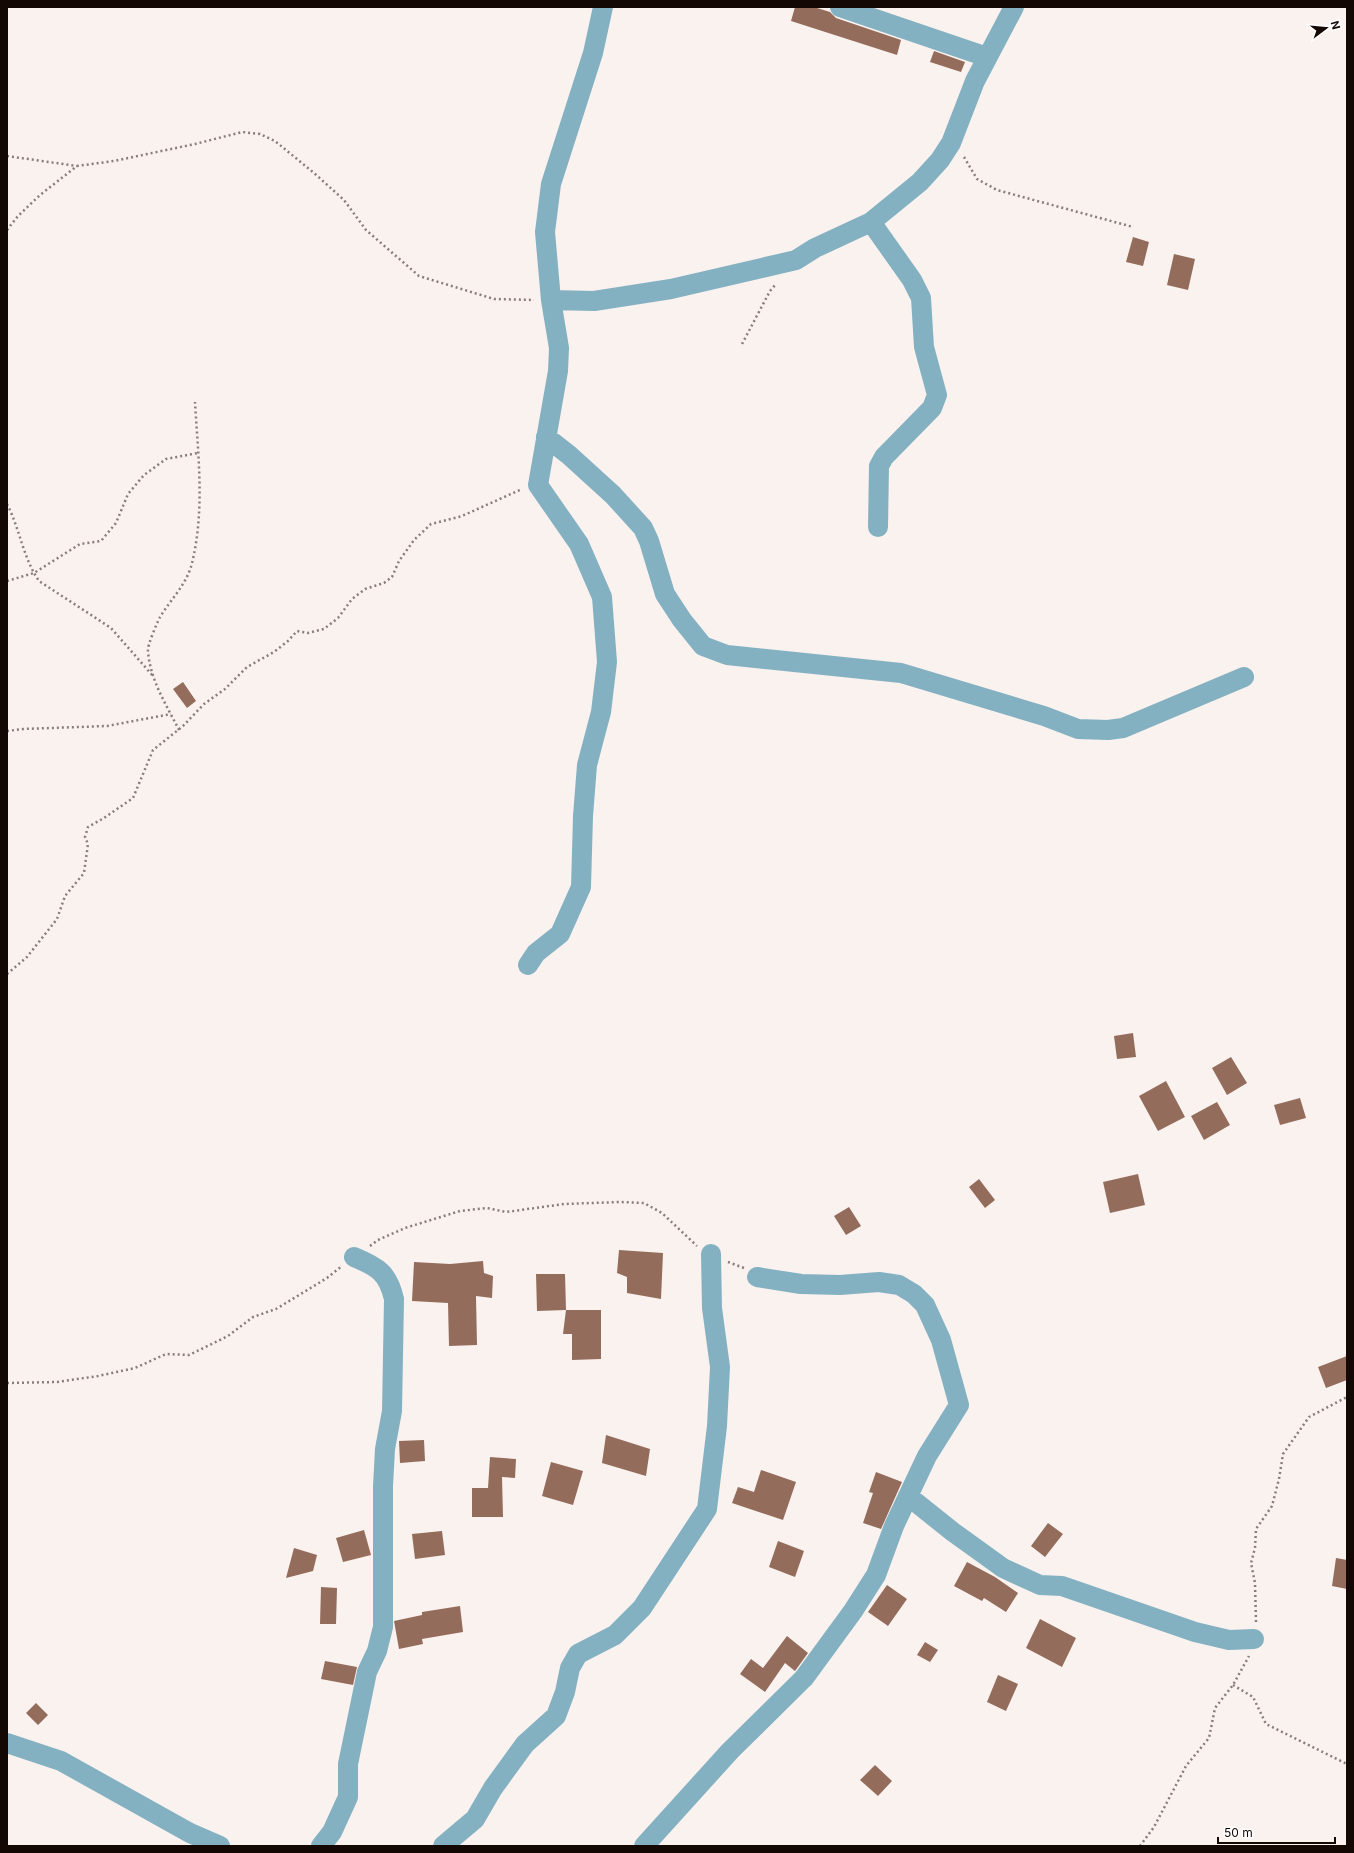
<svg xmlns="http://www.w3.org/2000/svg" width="1354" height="1853" font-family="Inter,sans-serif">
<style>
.building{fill:#946c5b}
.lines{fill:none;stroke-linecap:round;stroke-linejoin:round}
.path{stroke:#877d7a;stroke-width:2.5;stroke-dasharray:2 3;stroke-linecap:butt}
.minor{stroke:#84b1c1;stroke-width:20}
</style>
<rect width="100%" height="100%" fill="#faf2ef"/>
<path class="building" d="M 795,7 L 814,7 L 830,12 L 836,18 L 901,40 L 897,55 L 791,21 Z
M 934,51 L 965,62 L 961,72 L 930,62 Z
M 1133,237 L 1149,242 L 1143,266 L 1126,262 Z
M 1174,254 L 1195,259 L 1188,290 L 1167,285 Z
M 183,682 L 196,701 L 187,708 L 173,689 Z
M 1133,1033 L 1136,1057 L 1117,1059 L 1114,1036 Z
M 1231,1057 L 1247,1083 L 1227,1095 L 1212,1068 Z
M 1166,1081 L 1185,1117 L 1158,1131 L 1139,1096 Z
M 1300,1098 L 1306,1118 L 1280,1125 L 1274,1105 Z
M 1217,1102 L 1230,1125 L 1204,1140 L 1191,1116 Z
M 1138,1174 L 1145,1205 L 1110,1213 L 1103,1182 Z
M 979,1179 L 995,1200 L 985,1208 L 969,1187 Z
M 849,1207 L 861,1226 L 846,1235 L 834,1216 Z
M 619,1250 L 663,1253 L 661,1299 L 627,1293 L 627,1277 L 617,1273 Z
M 483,1261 L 484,1273 L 493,1276 L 492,1298 L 476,1296 L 477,1345 L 449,1346 L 448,1303 L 412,1301 L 414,1262 L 450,1264 Z
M 536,1274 L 565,1274 L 566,1310 L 537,1311 Z
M 566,1310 L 601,1310 L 601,1359 L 572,1360 L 572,1334 L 563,1334 Z
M 1347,1356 L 1347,1380 L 1326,1388 L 1318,1367 Z
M 606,1435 L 650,1449 L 646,1476 L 602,1463 Z
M 424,1440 L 425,1461 L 400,1463 L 399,1441 Z
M 490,1457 L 516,1459 L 515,1478 L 502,1477 L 503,1517 L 472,1517 L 472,1488 L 488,1488 Z
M 551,1462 L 583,1471 L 573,1505 L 542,1496 Z
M 761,1470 L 796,1482 L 783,1520 L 732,1503 L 738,1487 L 754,1492 Z
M 876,1472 L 902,1482 L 881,1529 L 863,1523 L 873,1493 L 869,1492 Z
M 1048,1523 L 1063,1534 L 1045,1557 L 1031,1546 Z
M 364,1530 L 371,1555 L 343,1562 L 336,1538 Z
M 442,1531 L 445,1555 L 415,1559 L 412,1534 Z
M 778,1541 L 804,1551 L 795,1577 L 769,1567 Z
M 294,1548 L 317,1555 L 313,1571 L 286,1578 Z
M 1336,1558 L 1347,1560 L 1347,1589 L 1332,1586 Z
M 967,1562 L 995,1577 L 1018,1593 L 1006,1612 L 984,1598 L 982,1601 L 954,1586 Z
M 887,1585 L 907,1599 L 888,1626 L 868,1612 Z
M 321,1587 L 337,1588 L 336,1624 L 320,1624 Z
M 460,1606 L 463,1632 L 422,1639 L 423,1644 L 399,1649 L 394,1621 L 422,1615 L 422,1612 Z
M 1040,1619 L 1076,1638 L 1062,1667 L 1026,1648 Z
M 787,1636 L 808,1653 L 795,1671 L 785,1663 L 765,1692 L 740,1674 L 751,1659 L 763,1668 Z
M 925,1642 L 938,1650 L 930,1662 L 917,1655 Z
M 325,1661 L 357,1667 L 353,1685 L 321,1679 Z
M 998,1675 L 1018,1684 L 1006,1711 L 987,1702 Z
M 36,1703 L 48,1715 L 38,1725 L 26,1713 Z
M 875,1765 L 892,1781 L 878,1796 L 860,1780 Z"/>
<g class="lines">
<path class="path" d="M 7,156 L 77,166
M 964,157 L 977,179 L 997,190 L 1133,227
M 7,230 L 18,216 L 40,195 L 77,166 L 114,161 L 195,144 L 242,132 L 260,134 L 275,141 L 314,173 L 344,200 L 366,230 L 419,276 L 494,299 L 534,300
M 742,344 L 770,291 L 776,284
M 7,504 C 20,529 23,558 39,581 L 111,628 L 153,676
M 7,581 L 34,573 L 80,544 L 101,541 L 116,523 L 128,494 L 144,475 L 166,459 L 198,453
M 179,730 C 167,706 150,680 148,651 C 147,646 157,623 160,617 C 171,599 187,584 192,563 C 205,510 198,455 195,402
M 7,731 L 23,729 L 107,726 L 171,714
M 7,974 L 27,957 L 57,919 L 65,896 L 84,873 L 88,844 L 85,837 L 88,827 L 104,818 L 133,798 L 153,750 L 183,726 L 204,704 L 225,689 L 247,667 L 274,652 L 288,641 L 297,631 L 308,633 L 324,629 L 338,618 L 352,599 L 365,589 L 384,583 L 392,577 L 399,561 L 414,540 L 431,524 L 462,516 L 522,489
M 370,1246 L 378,1240 L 405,1228 L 460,1211 L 487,1208 L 506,1212 L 564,1204 L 620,1202 L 644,1203 L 662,1213 L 697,1246
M 728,1262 L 744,1268
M 7,1383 L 57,1382 L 98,1376 L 135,1368 L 166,1354 L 189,1355 L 228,1336 L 253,1317 L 276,1309 L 327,1278 L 342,1266
M 1256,1622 L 1255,1583 L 1251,1563 L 1255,1548 L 1256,1529 L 1272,1506 L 1279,1479 L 1283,1454 L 1309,1417 L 1347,1397
M 1233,1685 L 1253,1697 L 1266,1724 L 1347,1764
M 1140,1846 L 1154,1827 L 1186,1766 L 1209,1738 L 1215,1708 L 1233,1685 L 1249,1656"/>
<path class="minor" d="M 840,7 L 987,57
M 871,222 L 912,280 L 921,298 L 924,347 L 937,395 L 932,408 L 884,457 L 879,466 L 878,527
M 551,300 L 594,301 L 671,289 L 796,260 L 815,248 L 871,222 L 920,182 L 940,160 L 951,143 L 975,81 L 1014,7
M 546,437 L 569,455 L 613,495 L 643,528 L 649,541 L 665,594 L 682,620 L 703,646 L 727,655 L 901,673 L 1044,716 L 1078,729 L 1108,730 L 1123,728 L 1244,677
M 528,965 L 536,953 L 560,934 L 581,887 L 583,816 L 587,765 L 601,712 L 607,662 L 602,597 L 579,544 L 538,485 L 558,371 L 559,348 L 551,300 L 545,232 L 551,184 L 593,53 L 603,7
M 908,1496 L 953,1532 L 1003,1568 L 1040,1585 L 1062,1586 L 1195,1632 L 1229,1640 L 1254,1639
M 7,1743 L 61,1761 L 190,1833 L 220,1846
M 321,1846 L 332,1832 L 348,1797 L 348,1764 L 367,1672 L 377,1651 L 383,1627 L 383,1486 L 385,1449 L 392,1411 L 394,1299 C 388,1273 378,1267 354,1257
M 443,1846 L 475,1819 L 493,1788 L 525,1744 L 556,1716 L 565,1692 L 570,1668 L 578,1654 L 615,1635 L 642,1608 L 707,1509 L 717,1426 L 720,1367 L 712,1308 L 711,1254
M 644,1846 L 730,1751 L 804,1678 L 853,1611 L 876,1575 L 894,1526 L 927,1456 L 959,1405 L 941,1340 L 925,1305 L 914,1294 L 899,1285 L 879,1282 L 840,1285 L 801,1284 L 757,1277"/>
</g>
<rect width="1354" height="1853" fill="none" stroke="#140805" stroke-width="16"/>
<g transform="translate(1326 28) rotate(74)" stroke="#ffffff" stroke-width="3" paint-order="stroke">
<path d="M0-3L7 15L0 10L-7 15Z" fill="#140805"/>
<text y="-6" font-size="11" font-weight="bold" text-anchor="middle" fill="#140805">N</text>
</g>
<path d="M1218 1837v6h117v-6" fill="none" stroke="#140805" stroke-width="2"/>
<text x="1224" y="1837" font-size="12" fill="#140805" stroke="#ffffff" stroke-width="3" paint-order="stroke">50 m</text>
</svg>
